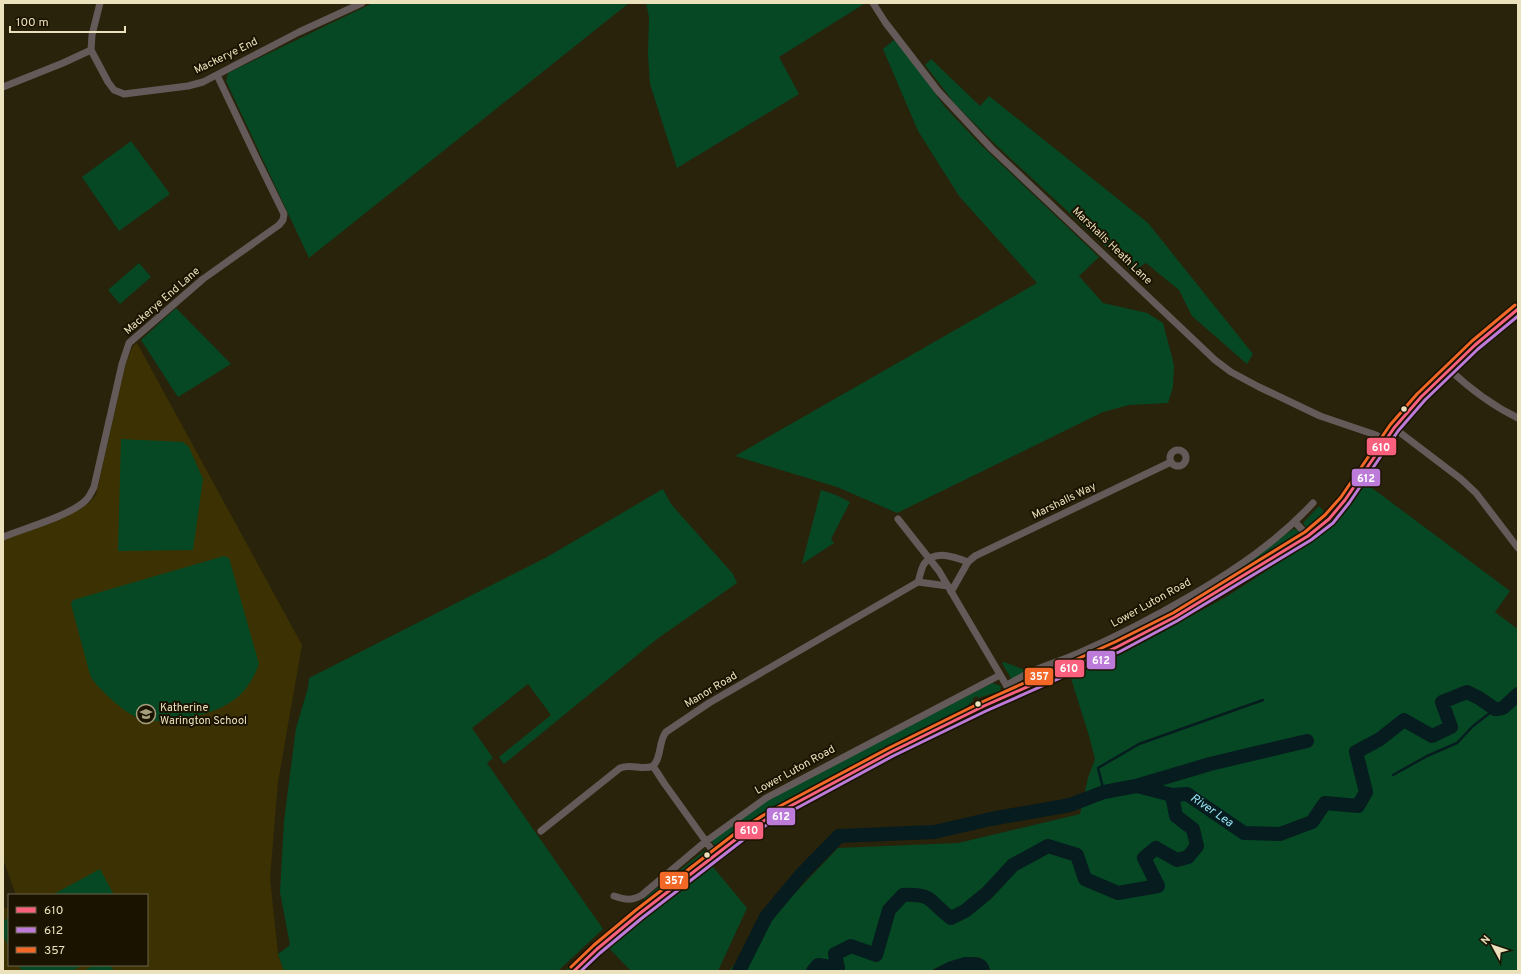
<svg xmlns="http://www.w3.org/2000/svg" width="1521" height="974" font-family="Overpass,sans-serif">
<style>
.built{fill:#3c3102}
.green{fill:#064823}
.water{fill:#061c1e}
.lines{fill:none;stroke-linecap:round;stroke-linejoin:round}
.stream{stroke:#061c1e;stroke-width:2.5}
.river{stroke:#061c1e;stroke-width:14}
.street{stroke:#635a59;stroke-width:7}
.secondary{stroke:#645b58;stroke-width:10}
.bus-1-casing{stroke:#1a1300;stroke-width:6}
.bus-2-casing{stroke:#1a1300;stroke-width:6}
.bus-3-casing{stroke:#1a1300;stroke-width:6}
.bus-1{stroke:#f8607d;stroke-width:3}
.bus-2{stroke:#bd7bd9;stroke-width:3}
.bus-3{stroke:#f36827;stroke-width:3}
.bus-dot{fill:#ebe1bc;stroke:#1a1300;stroke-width:1.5}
.labels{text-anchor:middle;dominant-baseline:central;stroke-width:4;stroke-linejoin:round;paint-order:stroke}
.street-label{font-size:11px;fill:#ebe1bc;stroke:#1a1300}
.poi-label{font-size:11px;fill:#ebe1bc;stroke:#1a1300;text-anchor:start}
.water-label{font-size:12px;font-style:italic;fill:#9ae4f6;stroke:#1a1300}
.line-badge{stroke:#1a1300;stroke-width:1.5}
.badge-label{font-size:11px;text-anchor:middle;font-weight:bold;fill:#fff}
</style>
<rect width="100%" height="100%" fill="#29230c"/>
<path class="built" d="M 137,343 L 302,645 L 278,782 L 270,879 L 278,954 L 284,971 L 3,971 L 3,909 L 9,907 L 9,965 L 147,965 L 147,895 L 16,895 L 3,859 L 3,539 L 81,509 L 89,503 L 96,495 L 126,363 L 133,346 Z"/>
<path class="green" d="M 373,3 L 629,3 L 309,258 L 226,81 L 228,73 Z
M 646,3 L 863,3 L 864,4 L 779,57 L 799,94 L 677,168 L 650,84 L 648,55 L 649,17 Z
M 894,40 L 913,63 L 945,107 L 980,144 L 1099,257 L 1079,276 L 1103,303 L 1147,313 L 1163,323 L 1174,365 L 1173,387 L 1168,403 L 1129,405 L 1103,412 L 897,513 L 837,487 L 735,456 L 1037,283 L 959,196 L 918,131 L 883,49 Z
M 931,59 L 980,106 L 989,96 L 1148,223 L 1253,354 L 1247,364 L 1192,316 L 1179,290 L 1146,263 L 1132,271 L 996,145 L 955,104 L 925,65 Z
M 131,141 L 170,194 L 119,231 L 82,177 Z
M 139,263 L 151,277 L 120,304 L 108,290 Z
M 176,308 L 231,364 L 178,397 L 141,340 Z
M 121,439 L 183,442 L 189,447 L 203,479 L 193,550 L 118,551 Z
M 1364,482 L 1510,591 L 1495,612 L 1516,628 L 1518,627 L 1518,971 L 990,971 L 990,969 L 981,958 C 961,956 947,962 931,971 L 729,971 L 777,912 L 838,848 L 958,843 L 1080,814 L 1088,778 L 1095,759 L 1089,736 L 1070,675 L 1133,648 L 1226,597 L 1314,540 L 1335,521 Z
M 663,489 L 671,504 L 733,574 L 737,583 L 657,639 L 504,764 L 499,757 L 551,715 L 528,684 L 472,728 L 493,758 L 487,763 L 603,929 L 558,971 L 284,971 L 278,954 L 290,945 L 280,892 L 284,821 L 296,728 L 308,688 L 309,678 L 547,557 Z
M 821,490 L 836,495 L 850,502 L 831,539 L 834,543 L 802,564 Z
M 1319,506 L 1325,513 L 1311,526 L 1306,527 L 1303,523 Z
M 1293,529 L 1298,530 L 1299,537 L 1235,577 L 1234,576 L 1234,573 Z
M 224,556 L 229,558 L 259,664 C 255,675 250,684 242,693 C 221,715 163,729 134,716 C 122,710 101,691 93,680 C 89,675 88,666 86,660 C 81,641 76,623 71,604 L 73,600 Z
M 1004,662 L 1025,670 L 1026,672 L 1012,680 L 1002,663 Z
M 992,683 L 1001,686 L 1000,691 L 978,698 L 977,696 L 973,698 L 973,700 L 960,714 L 770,812 L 745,827 L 720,845 L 713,844 L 712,840 L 766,801 Z
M 705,850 L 707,851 L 686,868 L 687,870 L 606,937 L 569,971 L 565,971 L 614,926 L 641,904 L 645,898 Z
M 713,867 L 747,908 L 718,971 L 631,971 L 608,947 Z
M 100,869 L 114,895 L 52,895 Z
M 9,918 L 9,947 L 3,936 L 3,921 Z
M 18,965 L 83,965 L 72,971 L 22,971 Z
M 94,965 L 110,965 L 114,971 L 83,971 Z"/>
<path class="water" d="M 964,957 C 976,957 988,956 990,971 L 931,971 L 948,962 Z"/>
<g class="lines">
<path class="stream" d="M 1393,775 L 1427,756 L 1457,743 L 1473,726 L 1495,709
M 1104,792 L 1098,768 L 1139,744 L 1263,700"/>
<g class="river">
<path d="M 1137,786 L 1172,795"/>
<path d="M 739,971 L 766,917 L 800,876 L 839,836 L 934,832 L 991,819 L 1070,805 L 1104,792 L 1136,786 L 1210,764 L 1307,741"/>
<path id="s1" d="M 813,971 L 818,965 L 838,968 L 835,954 L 851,946 L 876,955 L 889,910 L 903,895 C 934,893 930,903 951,918 L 965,911 L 987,893 L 1013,865 L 1048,846 L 1077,855 L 1085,879 L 1118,893 L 1158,886 L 1144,858 L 1156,848 L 1177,860 L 1188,857 L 1197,846 L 1193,829 L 1176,816 L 1172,795 L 1187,794 L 1244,833 L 1280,834 L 1312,822 L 1325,803 L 1358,806 L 1366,792 L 1356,752 L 1380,739 L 1404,720 L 1432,736 L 1451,727 L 1442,702 L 1467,692 L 1479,698 L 1495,709 L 1498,709 L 1503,708 L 1518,694"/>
</g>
<path class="street" d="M 100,3 L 92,35 L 91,50 L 108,82 L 114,90 L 124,94 L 188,86 L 203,82 L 299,32 L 362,3
M 873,3 L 885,22 L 938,91 L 991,148 L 1215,360 L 1231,372 L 1259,387 L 1320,416 L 1376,435 L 1385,441
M 3,87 L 63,63 L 91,50
M 1449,369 C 1469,388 1493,406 1518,418
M 1394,428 L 1461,479 L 1476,493 L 1518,548
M1170 458a8 8 0 1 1 16 0a8 8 0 1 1-16 0Z
M 898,519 L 939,571 L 1008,688
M 1295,522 L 1308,536
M 3,537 C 25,528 66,517 84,502 C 89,498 91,493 94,487 L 122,364 L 129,343 L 203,279 L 279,225 L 283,220 L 284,214 L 256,157 L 217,75
M 918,582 C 920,576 921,569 924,564 C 934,549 955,557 968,562
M 951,592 L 968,562 L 975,556 L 1171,462
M 1006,685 C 1015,681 1024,675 1033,671 C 1048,664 1064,660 1079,653 C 1118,636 1156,616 1192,595 C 1236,569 1278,541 1313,503
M 653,766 L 664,783 L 715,854
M 541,831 L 620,768 C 632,763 642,771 653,766 C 662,757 658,742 666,732 L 709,703 L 918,582 L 948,586
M 614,896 C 625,900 632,901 642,895 L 705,842 L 766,798 L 1000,675"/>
<path class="secondary" d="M 574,971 L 597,949 L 639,914 L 740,836 L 770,817 L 891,752 L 984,706 L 1117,647 L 1175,617 L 1234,582 L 1308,536 L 1329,519 L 1345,500 L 1394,428 L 1421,397 L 1475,345 L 1518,309"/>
<g class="bus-1-casing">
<path id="bus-1" d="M 574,971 L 597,949 L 639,914 L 740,836 L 770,817 L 891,752 L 984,706 L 1117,647 L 1175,617 L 1308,536 L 1329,519 L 1345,500 L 1394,428 L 1421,397 L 1475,345 L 1518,309"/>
</g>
<g class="bus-2-casing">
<path id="bus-2" d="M 581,971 L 600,953 L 642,918 L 743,840 L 773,821 L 893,756 L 986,711 L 1119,652 L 1177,621 L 1311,540 L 1333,523 L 1349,503 L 1398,431 L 1425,400 L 1478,349 L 1518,316"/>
</g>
<g class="bus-3-casing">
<path id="bus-3" d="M 571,967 L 594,945 L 636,910 L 737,832 L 767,813 L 889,748 L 982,702 L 1115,642 L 1173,613 L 1305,532 L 1325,515 L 1341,497 L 1390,425 L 1417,394 L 1472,341 L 1515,305"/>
</g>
<use href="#bus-1" class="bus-1"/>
<use href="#bus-2" class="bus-2"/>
<use href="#bus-3" class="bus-3"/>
</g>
<defs>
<g id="school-ring" transform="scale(1)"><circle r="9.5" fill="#1a1300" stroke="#a79e7e" stroke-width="1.5"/><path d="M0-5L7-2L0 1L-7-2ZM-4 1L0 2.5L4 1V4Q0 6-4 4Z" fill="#a79e7e"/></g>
</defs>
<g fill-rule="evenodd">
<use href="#school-ring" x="146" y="714"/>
</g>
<g class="bus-dot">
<circle cx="1404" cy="409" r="3.5"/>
<circle cx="978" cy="704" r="3.5"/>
<circle cx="707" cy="855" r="3.5"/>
</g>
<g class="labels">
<g class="street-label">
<text transform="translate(226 56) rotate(-26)">Mackerye End</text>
<text transform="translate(1112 246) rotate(44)">Marshalls Heath Lane</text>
<text transform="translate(162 301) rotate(-41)">Mackerye End Lane</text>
<text transform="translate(1064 501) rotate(-26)">Marshalls Way</text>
<text transform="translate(1151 603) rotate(-29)">Lower Luton Road</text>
<text transform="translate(711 690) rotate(-31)">Manor Road</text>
<text transform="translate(795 770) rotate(-29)">Lower Luton Road</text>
</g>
<g class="poi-label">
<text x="160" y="708">Katherine<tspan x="160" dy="13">Warington School</tspan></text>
</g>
<g class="water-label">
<text stroke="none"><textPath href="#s1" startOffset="666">River Lea</textPath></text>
</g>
</g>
<g class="line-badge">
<rect x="1366" y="437" width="31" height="19" rx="4" fill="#f8607d"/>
<rect x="1351" y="468" width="30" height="19" rx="4" fill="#bd7bd9"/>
<rect x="1086" y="650" width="30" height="20" rx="4" fill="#bd7bd9"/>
<rect x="1054" y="659" width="31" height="19" rx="4" fill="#f8607d"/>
<rect x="1024" y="667" width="30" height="19" rx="4" fill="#f36827"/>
<rect x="766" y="807" width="30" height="19" rx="4" fill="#bd7bd9"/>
<rect x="734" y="821" width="30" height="19" rx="4" fill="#f8607d"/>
<rect x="659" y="871" width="30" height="19" rx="4" fill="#f36827"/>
</g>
<g class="badge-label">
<text x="1381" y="451">610</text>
<text x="1366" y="482">612</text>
<text x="1101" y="664">612</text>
<text x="1069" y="672">610</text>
<text x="1039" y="680">357</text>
<text x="781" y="820">612</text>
<text x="749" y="834">610</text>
<text x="674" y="884">357</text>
</g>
<rect width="1521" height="974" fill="none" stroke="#ebe1bc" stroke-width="8"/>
<rect x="8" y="894" width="140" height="72" fill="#1a1300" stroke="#6e654b"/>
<rect x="16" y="907" width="20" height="6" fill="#f8607d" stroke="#6e654b"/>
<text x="44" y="914" font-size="12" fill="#ebe1bc">610</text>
<rect x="16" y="927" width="20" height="6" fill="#bd7bd9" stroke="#6e654b"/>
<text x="44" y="934" font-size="12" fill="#ebe1bc">612</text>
<rect x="16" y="947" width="20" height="6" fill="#f36827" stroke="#6e654b"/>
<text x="44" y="954" font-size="12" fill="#ebe1bc">357</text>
<g transform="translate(1493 946) rotate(310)" stroke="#1a1300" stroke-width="3" paint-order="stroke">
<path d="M0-3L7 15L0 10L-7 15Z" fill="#ebe1bc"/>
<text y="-6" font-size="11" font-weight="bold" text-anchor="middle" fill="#ebe1bc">N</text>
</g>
<path d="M10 26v6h115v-6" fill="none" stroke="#ebe1bc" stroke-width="2"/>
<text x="16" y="26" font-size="12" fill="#ebe1bc" stroke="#1a1300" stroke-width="3" paint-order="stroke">100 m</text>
</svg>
